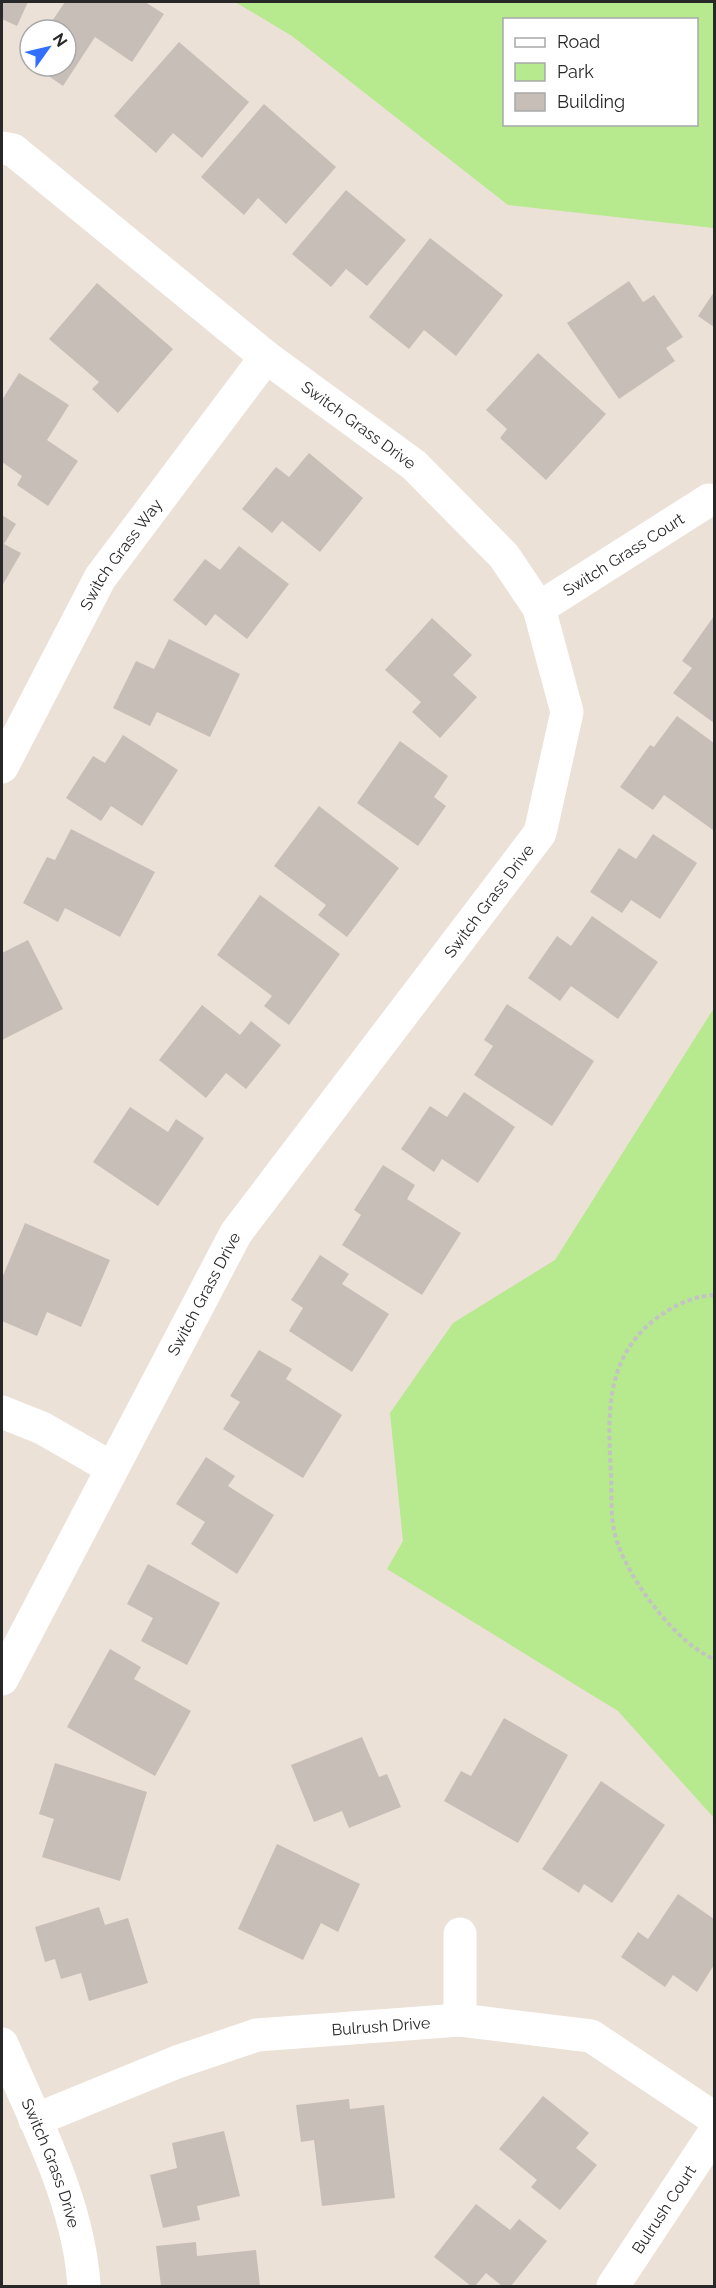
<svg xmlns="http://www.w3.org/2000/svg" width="716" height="2288" font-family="Raleway,sans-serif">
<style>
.green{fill:#b7e98e;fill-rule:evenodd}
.building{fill:#c7beb8}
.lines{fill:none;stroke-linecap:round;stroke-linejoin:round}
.path{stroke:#c3c3c3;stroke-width:4;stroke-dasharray:4.5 3;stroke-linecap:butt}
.minor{stroke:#fff;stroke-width:33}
.labels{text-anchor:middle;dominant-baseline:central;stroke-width:5;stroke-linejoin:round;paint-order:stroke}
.street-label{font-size:16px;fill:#282828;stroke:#fff}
</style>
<rect width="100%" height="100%" fill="#ece1d7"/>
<path class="green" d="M 235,2 L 714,2 L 714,228 L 508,205 L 292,36 ZM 504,20 L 696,20 L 696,124 L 504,124 Z
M 714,1008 L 714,1818 L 618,1711 L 387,1569 L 403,1541 L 390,1413 L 453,1323 L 555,1260 Z"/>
<path class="building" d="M 2,2 L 28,2 L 17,26 L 2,19 Z
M 65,2 L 145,2 L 164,14 L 132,62 L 95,37 L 63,86 L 34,66 L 66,66 L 66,30 L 46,30 Z
M 179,42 L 249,102 L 202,158 L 173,133 L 156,153 L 114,116 Z
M 264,104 L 336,167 L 286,224 L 258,198 L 244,215 L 201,177 Z
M 346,190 L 406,240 L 367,286 L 346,269 L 331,287 L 292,254 Z
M 430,238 L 503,295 L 456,356 L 424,330 L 409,349 L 369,317 Z
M 629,281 L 643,302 L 654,295 L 683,337 L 666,348 L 675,361 L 619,399 L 567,323 Z
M 97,283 L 173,349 L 118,413 L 92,389 L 99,382 L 49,339 Z
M 714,292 L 714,327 L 698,316 Z
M 538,353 L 606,414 L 546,480 L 500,438 L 507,429 L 486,410 Z
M 19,373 L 69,405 L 47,440 L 78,461 L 48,506 L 17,485 L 22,476 L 2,462 L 2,400 Z
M 309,453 L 363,498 L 320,552 L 282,521 L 272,533 L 242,509 L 276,467 L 289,477 Z
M 2,515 L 16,524 L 4,544 L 21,553 L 2,586 Z
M 239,546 L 289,584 L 247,639 L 215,614 L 206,626 L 173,600 L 205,559 L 220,570 Z
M 714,616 L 714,723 L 673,693 L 692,668 L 682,661 Z
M 432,618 L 472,655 L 453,675 L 477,697 L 440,738 L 412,712 L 421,702 L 385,670 Z
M 169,639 L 240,674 L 210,737 L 157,712 L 150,726 L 113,708 L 136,661 L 154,669 Z
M 677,716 L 714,743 L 713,830 L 664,795 L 653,810 L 620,787 L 650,745 L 654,747 Z
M 123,735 L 178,770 L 142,826 L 111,806 L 101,821 L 66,798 L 93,756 L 105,763 Z
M 400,741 L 448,776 L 434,797 L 446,806 L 418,846 L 357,803 Z
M 319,806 L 399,868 L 347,937 L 318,915 L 326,905 L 274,866 Z
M 71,829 L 155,872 L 120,937 L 65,908 L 58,922 L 23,903 L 47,857 L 55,860 Z
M 653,834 L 697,863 L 660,919 L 631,900 L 622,913 L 590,892 L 619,848 L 636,859 Z
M 260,895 L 340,954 L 289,1025 L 264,1006 L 272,996 L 217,955 Z
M 592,916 L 658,962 L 618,1019 L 571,986 L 560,1001 L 528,978 L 557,936 L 571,946 Z
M 28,940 L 63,1009 L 2,1040 L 2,953 Z
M 507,1004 L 594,1061 L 552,1126 L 474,1075 L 493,1046 L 484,1040 Z
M 202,1005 L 240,1035 L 251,1021 L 281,1045 L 246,1089 L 226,1073 L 206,1098 L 159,1060 Z
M 464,1092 L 515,1127 L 478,1183 L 442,1159 L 434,1172 L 401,1149 L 430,1106 L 447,1117 Z
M 130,1107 L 168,1132 L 176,1119 L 204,1138 L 158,1206 L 93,1162 Z
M 383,1165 L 415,1185 L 407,1199 L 461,1233 L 422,1295 L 342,1245 L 361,1215 L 354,1210 Z
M 25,1223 L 110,1260 L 81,1327 L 47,1312 L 37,1336 L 2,1321 L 2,1278 Z
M 320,1255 L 349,1274 L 342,1284 L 389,1314 L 352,1372 L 289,1331 L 303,1308 L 291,1300 Z
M 259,1350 L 292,1369 L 286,1379 L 342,1415 L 303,1478 L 223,1429 L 240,1402 L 230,1396 Z
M 206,1457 L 235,1476 L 228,1486 L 274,1515 L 237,1574 L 191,1544 L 205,1522 L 176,1504 Z
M 148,1564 L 220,1603 L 187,1665 L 141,1641 L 153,1618 L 127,1604 Z
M 110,1649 L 141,1667 L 134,1679 L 191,1711 L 155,1776 L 67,1727 Z
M 504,1718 L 568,1755 L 518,1843 L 444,1801 L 461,1771 L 471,1776 Z
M 362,1737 L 379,1777 L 387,1774 L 401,1807 L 349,1828 L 342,1811 L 314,1822 L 291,1765 Z
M 55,1763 L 147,1792 L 120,1881 L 42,1857 L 54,1819 L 39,1814 Z
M 601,1781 L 665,1825 L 612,1903 L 584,1884 L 579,1893 L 542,1869 Z
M 277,1844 L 360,1884 L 338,1932 L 321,1923 L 303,1960 L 238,1929 Z
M 678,1894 L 714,1919 L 714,1965 L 697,1992 L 673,1975 L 665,1987 L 621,1957 L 638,1932 L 648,1939 Z
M 99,1907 L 105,1925 L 128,1918 L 148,1983 L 89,2001 L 81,1973 L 61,1979 L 55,1959 L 45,1962 L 35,1927 Z
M 543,2096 L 589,2133 L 576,2148 L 597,2165 L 560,2210 L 531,2187 L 537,2180 L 499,2149 Z
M 349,2099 L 350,2109 L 384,2105 L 395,2198 L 322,2206 L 314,2140 L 301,2142 L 296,2105 Z
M 224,2131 L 240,2196 L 197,2206 L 200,2220 L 163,2228 L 150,2175 L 177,2168 L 172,2143 Z
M 476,2204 L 510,2230 L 519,2219 L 547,2241 L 511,2286 L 502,2286 L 486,2273 L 475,2286 L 471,2286 L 434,2257 Z
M 196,2242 L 197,2256 L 256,2250 L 260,2286 L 161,2286 L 156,2246 Z"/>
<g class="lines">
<path class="path" d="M 714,1295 C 690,1297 672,1306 653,1321 C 604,1361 608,1417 611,1475 C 612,1494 610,1516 615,1534 C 624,1574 676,1644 714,1659"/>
<g class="minor">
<path id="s1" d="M 2,148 L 13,150 L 266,357 L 414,465 L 504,556 L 539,608 L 567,712 L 540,833 L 236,1233 L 2,1679"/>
<path id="s2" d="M 539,608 L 709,500"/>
<path id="s3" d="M 2,767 L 100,578 L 266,357"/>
<path d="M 2,1412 L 42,1428 L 112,1468"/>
<path d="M 460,1934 L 460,2020"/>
<path id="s4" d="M 2,2044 C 35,2121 79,2202 84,2286"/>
<path id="s5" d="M 35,2120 L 177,2062 L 257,2035 L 460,2020 L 591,2036 L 714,2118"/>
<path id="s6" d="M 613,2286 L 714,2133"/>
</g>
</g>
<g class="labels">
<g class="street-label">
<text stroke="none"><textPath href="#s1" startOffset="453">Switch Grass Drive</textPath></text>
<text stroke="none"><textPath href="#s2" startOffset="100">Switch Grass Court</textPath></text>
<text stroke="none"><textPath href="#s3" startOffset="244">Switch Grass Way</textPath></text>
<text transform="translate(489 901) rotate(-53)">Switch Grass Drive</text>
<text transform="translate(204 1294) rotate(-62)">Switch Grass Drive</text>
<text stroke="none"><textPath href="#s5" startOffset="362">Bulrush Drive</textPath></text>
<text stroke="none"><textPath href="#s4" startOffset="129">Switch Grass Drive</textPath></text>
<text stroke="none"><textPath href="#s6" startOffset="92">Bulrush Court</textPath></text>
</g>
</g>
<rect width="716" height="2288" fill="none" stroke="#282828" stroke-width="6"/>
<rect x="503" y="18" width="195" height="108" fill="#ffffff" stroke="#a9a9a9" stroke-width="1.5"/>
<rect x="515" y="38" width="30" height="9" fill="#ffffff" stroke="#a9a9a9" stroke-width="1.5"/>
<text x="557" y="48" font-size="18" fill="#282828">Road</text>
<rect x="515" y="63" width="30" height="18" fill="#b7e98e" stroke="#a9a9a9" stroke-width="1.5"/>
<text x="557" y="78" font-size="18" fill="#282828">Park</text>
<rect x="515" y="93" width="30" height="18" fill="#c7beb8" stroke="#a9a9a9" stroke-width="1.5"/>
<text x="557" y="108" font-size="18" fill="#282828">Building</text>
<g transform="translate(48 48) rotate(56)"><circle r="28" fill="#ffffff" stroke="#a9a9a9" stroke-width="1.5"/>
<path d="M0-4.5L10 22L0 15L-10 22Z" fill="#326fff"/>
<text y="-9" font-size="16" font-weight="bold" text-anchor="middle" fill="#282828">N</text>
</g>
</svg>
